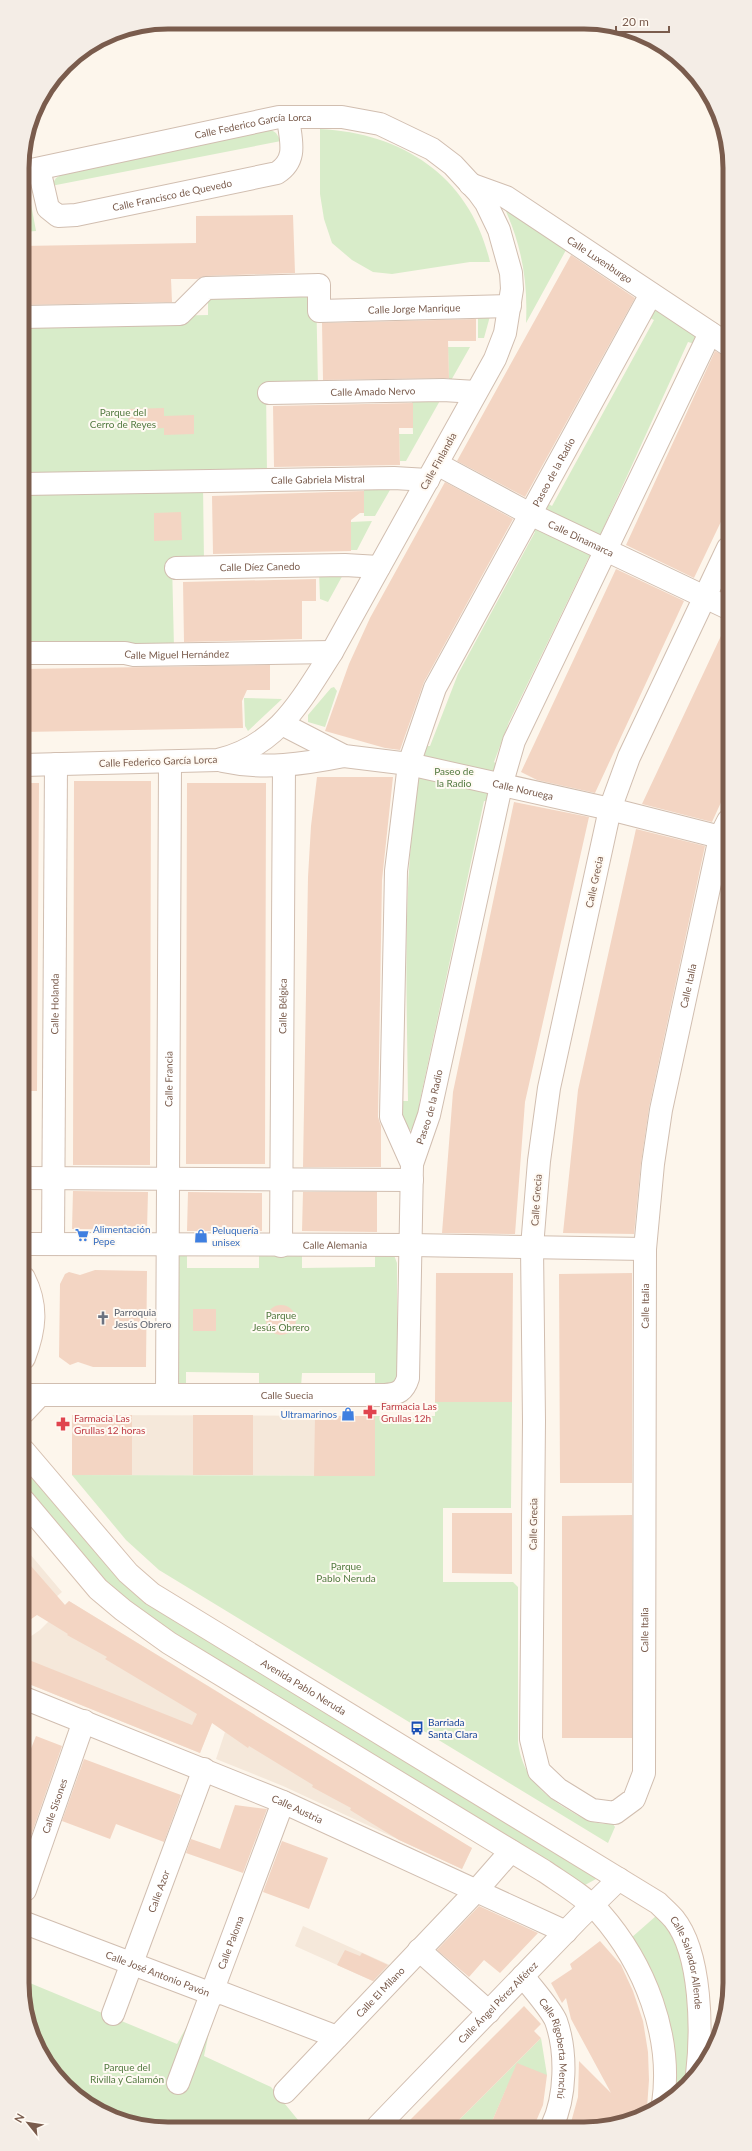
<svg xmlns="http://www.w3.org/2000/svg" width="752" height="2151" font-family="Lato,sans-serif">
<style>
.residential{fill:#f5e8da}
.green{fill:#d8ecc9}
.building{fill:#f3d5c3}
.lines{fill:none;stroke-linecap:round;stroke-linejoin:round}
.street-casing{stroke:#d1beb0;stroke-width:24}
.secondary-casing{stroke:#d6c0b0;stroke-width:24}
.street{stroke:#fff;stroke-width:22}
.secondary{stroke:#fff;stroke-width:22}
.labels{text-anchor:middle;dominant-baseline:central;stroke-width:4;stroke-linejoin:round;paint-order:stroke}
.street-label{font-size:10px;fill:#7a5c4d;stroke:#fffaf3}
.park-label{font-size:10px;fill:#537a41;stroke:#fffaf3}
.shop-label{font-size:10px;fill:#366cbe;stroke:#fffaf3;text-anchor:start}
.worship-label{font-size:10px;fill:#5b616d;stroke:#fffaf3;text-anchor:start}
.health-label{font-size:10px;fill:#be3a42;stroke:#fffaf3;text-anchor:start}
.transit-label{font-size:10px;fill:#164399;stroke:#fffaf3;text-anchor:start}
.rim{fill:none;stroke:#7a5c4d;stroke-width:5}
</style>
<rect width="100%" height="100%" fill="#fdf6ec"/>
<path class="residential" d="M 24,1191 L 32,1191 L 32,1230 L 24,1230 Z
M 72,1415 L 375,1416 L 375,1476 L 72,1475 Z
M 24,1547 L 62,1592 L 24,1624 Z
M 69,1601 L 223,1695 L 200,1753 L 24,1682 L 24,1641 L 40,1630 Z
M 225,1732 L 472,1848 L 462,1869 L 283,1786 L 216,1759 Z
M 303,1926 L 392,1966 L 377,1983 L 295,1946 Z"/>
<path class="green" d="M 270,129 L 276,133 L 281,141 L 51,186 L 56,178 L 61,175 Z
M 320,129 C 404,133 471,178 490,262 L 470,262 L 392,274 L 373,272 L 352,260 L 332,243 L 324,219 L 320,194 Z
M 29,193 L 36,231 L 22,232 L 22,194 Z
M 505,209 L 566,250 L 526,323 C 528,282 522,247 505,209 Z
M 316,287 L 318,387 L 266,388 L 267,474 L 203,485 L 204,561 L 172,562 L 174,648 L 23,647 L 23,319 L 208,315 L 208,289 Z
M 654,305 L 700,332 L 695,344 L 688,342 L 602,531 L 607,534 L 594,560 L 589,557 L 509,722 L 494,762 L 499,766 L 493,803 L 484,801 L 419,1105 L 425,1108 L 417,1129 L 410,1130 C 400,1122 400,1113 400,1101 L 408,1101 C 407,998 402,893 417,790 L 414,788 L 423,746 L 430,746 L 458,674 L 535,532 L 530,528 L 545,502 L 552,506 L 654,320 L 648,317 Z
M 478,309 L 492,309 L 484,338 L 478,338 Z
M 448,347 L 470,347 L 449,384 Z
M 442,397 L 406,461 L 400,461 L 399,434 L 413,434 L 412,398 Z
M 394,483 L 375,516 L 364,516 L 364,484 Z
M 372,521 L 357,550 L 351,550 L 351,522 Z
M 319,571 L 345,571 L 328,602 L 320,599 Z
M 334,687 L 337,691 L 325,727 L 308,722 L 308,715 L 331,688 Z
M 244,698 L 282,699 L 248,731 L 245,726 Z
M 302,1252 L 302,1268 L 375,1267 L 375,1252 L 394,1255 L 397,1263 L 397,1374 L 394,1383 L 375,1388 L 375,1373 L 302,1373 L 301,1387 L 259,1387 L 259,1373 L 186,1372 L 186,1386 L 176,1384 L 176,1256 L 187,1253 L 187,1268 L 259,1268 L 259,1253 Z
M 435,1402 L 512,1402 L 511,1508 L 443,1508 L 443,1582 L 513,1582 L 518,1587 L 518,1742 C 522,1774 540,1793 567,1809 C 583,1819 594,1825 613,1824 L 615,1827 L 608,1843 L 159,1570 L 126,1540 L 72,1475 L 375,1476 L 375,1416 L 435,1416 Z
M 24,1467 L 124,1582 L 595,1876 L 596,1879 L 585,1885 L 578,1884 L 246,1681 L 124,1601 L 24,1487 Z
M 656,1916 C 665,1926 675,1936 679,1949 C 693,1992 690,2042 685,2087 L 671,2098 L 631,1938 Z
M 25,1981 L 177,2044 L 197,2008 L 213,2014 L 204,2056 L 271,2087 L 303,2126 L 140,2126 L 103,2114 L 65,2086 L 41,2056 L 25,2012 Z
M 541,2038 L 547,2075 L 507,2087 L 490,2126 L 453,2126 Z"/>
<path class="building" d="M 293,215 L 295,273 L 206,276 L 197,279 L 171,279 L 172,302 L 23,305 L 22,246 L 196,243 L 196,216 Z
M 571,255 L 635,298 L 525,497 L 457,461 Z
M 476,319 L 476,341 L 448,341 L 449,378 L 323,380 L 322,323 Z
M 715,351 L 727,357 L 728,507 L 694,578 L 626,545 Z
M 413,403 L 413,428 L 399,428 L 400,465 L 274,467 L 273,406 Z
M 164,408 L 164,416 L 194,415 L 194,434 L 164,435 L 164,428 L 129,430 L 128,409 Z
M 445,482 L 513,519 L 424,682 L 400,750 L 385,748 L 325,731 L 349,664 L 370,618 Z
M 364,491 L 364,513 L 360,513 L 351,520 L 351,551 L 213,554 L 212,496 Z
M 181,512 L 182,540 L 154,541 L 154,513 Z
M 616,569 L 684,601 L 595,793 L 537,780 L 521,772 Z
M 316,579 L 316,601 L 302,601 L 302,639 L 184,642 L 183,582 Z
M 728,621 L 728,787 L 712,822 L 642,804 Z
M 270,665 L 270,690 L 247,690 L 242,701 L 243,728 L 23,732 L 23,669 Z
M 317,777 L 393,777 L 382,880 L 378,1117 L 381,1126 L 381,1167 L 303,1167 L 308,877 L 311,826 Z
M 74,781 L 151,781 L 150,1165 L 73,1165 Z
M 23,783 L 39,783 L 37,1091 L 24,1091 Z
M 187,783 L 266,783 L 265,1164 L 186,1164 Z
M 514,802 L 589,817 L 525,1102 L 515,1234 L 442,1233 L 453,1092 Z
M 636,829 L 705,846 L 649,1108 L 641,1163 L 634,1234 L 563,1233 L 578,1090 Z
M 73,1191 L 148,1192 L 147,1230 L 72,1229 Z
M 188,1192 L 262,1193 L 262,1231 L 187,1231 Z
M 303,1192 L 377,1192 L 377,1232 L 302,1231 Z
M 95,1270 L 147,1271 L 146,1367 L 93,1367 L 78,1362 L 70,1365 L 59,1357 L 60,1284 L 65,1274 L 69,1272 L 80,1275 Z
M 436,1273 L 513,1273 L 512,1402 L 435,1402 Z
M 632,1273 L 632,1483 L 560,1483 L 559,1274 Z
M266 1320a15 15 0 1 1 30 0a15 15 0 1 1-30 0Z
M 193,1309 L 216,1309 L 216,1331 L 193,1331 Z
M 72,1415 L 132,1415 L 132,1475 L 72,1475 Z
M 193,1415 L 253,1415 L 253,1475 L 193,1475 Z
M 315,1416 L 375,1416 L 375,1476 L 314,1476 Z
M 452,1513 L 512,1513 L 512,1574 L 452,1573 Z
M 632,1515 L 632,1738 L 562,1738 L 562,1516 Z
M 24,1558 L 65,1605 L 69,1601 L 472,1848 L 462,1869 L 399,1840 L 350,1810 L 351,1808 L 312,1787 L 313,1785 L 249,1746 L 248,1748 L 212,1723 L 200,1753 L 24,1682 L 24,1658 L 192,1725 L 197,1714 L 105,1659 L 107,1657 L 67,1635 L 68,1634 L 37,1615 L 24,1624 Z
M 36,1736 L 62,1746 L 25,1853 L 24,1749 L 30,1751 Z
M 84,1759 L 181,1795 L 164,1842 L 116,1824 L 110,1839 L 62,1821 Z
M 235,1805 L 267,1809 L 243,1873 L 186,1853 L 191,1839 L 220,1849 Z
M 282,1841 L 328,1858 L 309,1909 L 263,1892 Z
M 479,1906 L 538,1933 L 500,1973 L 484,1960 L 469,1977 L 437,1950 Z
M 600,1941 L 621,1965 L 633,1991 L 643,2021 L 648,2052 L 649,2080 L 647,2108 L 645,2114 L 613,2126 L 570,2126 L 578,2097 L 579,2061 L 611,2093 L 571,2019 L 566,1998 L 562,2003 L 551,1983 L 572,1969 L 570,1964 Z
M 345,1950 L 360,1956 L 362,1953 L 388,1965 L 373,1981 L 337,1965 Z
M 524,2006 L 541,2024 L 534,2031 L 541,2038 L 453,2126 L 404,2126 Z
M 517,2063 L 547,2075 L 543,2105 L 534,2126 L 490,2126 Z"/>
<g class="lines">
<g class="street-casing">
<g id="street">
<path id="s1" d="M 39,169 L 48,208 L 58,216 L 76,215 L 277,173 C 299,159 290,139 288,117"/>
<path id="s2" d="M 22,172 L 279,117 L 342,117 L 380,124 L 432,149 L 453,165 L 478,192 L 486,203 L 499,230 L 511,273 L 512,289 L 505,333 L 495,359 L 332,652 C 301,700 278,746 218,760 L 23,765"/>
<path id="s3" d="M 470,184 L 506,197 L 727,344"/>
<path id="s4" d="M 23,317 L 180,314 L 206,288 L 319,285 L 319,311 L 510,306"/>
<path id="s5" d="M 269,393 L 443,390 L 476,392"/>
<path id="s6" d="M 437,464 L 530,514 L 728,608"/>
<path id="s7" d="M 23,484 L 394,478 L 428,480"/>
<path id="s8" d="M 728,548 L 629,757 L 610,809 L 549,1088 L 539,1161 L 532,1247 L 534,1421 L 531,1739 L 539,1771 L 558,1789 L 592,1810 L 615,1813 L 634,1799 L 644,1773 L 645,1249 L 653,1164 L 661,1110 L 720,837 L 728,821"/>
<path id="s9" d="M 176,568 L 345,565 L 379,567"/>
<path id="s10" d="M 23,653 L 125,653 L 134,655 L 332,652"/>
<path id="s11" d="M 282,724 L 344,756 L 409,764 L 610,809 L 720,837"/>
<path d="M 223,761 C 264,770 304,764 344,756"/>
<path id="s12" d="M 412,1164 L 391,1117 L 396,871 L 409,764 L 435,688 L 651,294"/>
<path d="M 24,1178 L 412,1180"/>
<path id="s13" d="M 24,1244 L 411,1245 L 645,1249"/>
<path id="s14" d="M 53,1244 L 56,764"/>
<path id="s15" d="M 281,1246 L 284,766"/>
<path id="s16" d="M 24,1395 L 385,1395 C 398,1394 404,1391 408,1378 L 412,1164 L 429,1115 L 501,786 L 514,741 L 710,333"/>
<path id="s17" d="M 167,1395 L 170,763"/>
<path id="s18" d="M 24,1698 L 283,1802 L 566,1932"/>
<path id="s19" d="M 25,1890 L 84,1721"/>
<path id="s20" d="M 25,1923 L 212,1994 L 222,1993 L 337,2037"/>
<path d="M 419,1950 L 489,2012"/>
<path id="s21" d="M 523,1976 C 531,1987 551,2009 556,2021 C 567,2052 566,2097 552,2126"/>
<path id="s22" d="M 113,2014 L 204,1769"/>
<path id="s23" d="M 178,2083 L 283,1802"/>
<path id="s24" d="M 285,2092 L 476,1891 L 511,1851"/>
<path id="s25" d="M 378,2126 L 579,1918 L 619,1879"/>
</g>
</g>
<g class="secondary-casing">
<g id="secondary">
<path d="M 24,1278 C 38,1306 35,1330 24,1358"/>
<path d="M 24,1412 L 40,1395"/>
<path id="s26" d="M 24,1451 L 128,1573 L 152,1594 L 658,1903 C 663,1908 669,1913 674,1919 C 702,1954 702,2032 697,2075"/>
<path d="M 24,1501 L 98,1589 L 123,1610 L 169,1643 L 544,1871 C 563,1884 584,1896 600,1913 C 645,1964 673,2036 663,2104"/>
</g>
</g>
<use href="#street" class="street"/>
<use href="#secondary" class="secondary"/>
</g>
<defs>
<g id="supermarket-bare" transform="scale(1.08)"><path d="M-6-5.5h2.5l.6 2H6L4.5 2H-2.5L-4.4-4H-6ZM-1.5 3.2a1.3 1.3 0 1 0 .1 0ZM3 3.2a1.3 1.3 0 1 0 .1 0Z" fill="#3f7fe0" stroke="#fffaf3" stroke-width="2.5" paint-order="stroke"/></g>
<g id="shop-bare" transform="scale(1.08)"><path d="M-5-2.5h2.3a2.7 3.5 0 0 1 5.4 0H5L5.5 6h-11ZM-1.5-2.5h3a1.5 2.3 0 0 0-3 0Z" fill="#3f7fe0" stroke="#fffaf3" stroke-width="2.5" paint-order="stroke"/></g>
<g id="church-bare" transform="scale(1.08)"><path d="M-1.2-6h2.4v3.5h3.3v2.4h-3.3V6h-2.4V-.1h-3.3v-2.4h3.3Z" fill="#6b7280" stroke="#fffaf3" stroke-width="2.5" paint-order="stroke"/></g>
<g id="pharmacy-bare" transform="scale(1.08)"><path d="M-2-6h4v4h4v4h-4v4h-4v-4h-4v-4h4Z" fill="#e0444e" stroke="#fffaf3" stroke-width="2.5" paint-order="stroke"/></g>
<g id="bus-bare" transform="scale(1.08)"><path d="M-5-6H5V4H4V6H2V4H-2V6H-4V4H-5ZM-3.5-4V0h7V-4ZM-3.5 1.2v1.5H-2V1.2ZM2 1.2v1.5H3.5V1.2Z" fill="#1a4fb4" stroke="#fffaf3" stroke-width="2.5" paint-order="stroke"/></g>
</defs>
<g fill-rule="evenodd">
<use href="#supermarket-bare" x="82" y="1235"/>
<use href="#shop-bare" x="201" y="1236"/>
<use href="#church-bare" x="103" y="1318"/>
<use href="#pharmacy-bare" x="370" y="1412"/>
<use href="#shop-bare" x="348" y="1414"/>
<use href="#pharmacy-bare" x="63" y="1424"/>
<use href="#bus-bare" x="417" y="1728"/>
</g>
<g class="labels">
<g class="street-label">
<text stroke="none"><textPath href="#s2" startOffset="236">Calle Federico García Lorca</textPath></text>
<text stroke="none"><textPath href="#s1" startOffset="169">Calle Francisco de Quevedo</textPath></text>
<text stroke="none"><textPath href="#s3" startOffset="151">Calle Luxenburgo</textPath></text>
<text stroke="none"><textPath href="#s4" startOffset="428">Calle Jorge Manrique</textPath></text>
<text stroke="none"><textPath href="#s5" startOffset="104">Calle Amado Nervo</textPath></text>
<text transform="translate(438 461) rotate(-61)">Calle Finlandia</text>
<text stroke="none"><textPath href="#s12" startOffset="732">Paseo de la Radio</textPath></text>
<text stroke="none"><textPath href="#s7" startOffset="295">Calle Gabriela Mistral</textPath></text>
<text stroke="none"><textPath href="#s6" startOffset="162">Calle Dinamarca</textPath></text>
<text stroke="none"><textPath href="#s9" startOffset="84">Calle Díez Canedo</textPath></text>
<text stroke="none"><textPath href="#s10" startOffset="154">Calle Miguel Hernández</textPath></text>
<text transform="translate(158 761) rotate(-2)">Calle Federico García Lorca</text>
<text stroke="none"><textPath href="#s11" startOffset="252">Calle Noruega</textPath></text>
<text transform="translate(594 882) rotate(-78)">Calle Grecia</text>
<text stroke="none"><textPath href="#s8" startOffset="2189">Calle Italia</textPath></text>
<text stroke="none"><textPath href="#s14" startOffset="240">Calle Holanda</textPath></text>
<text stroke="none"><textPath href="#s15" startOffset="240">Calle Bélgica</textPath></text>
<text stroke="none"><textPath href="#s17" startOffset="316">Calle Francia</textPath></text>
<text stroke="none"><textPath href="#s16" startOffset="666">Paseo de la Radio</textPath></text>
<text transform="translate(536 1200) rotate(-86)">Calle Grecia</text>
<text stroke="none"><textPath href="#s13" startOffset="311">Calle Alemania</textPath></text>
<text stroke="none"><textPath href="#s8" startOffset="1865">Calle Italia</textPath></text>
<text stroke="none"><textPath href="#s16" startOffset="263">Calle Suecia</textPath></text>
<text transform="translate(533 1524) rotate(-89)">Calle Grecia</text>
<text stroke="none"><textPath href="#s8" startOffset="1541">Calle Italia</textPath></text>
<text stroke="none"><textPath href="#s26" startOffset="370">Avenida Pablo Neruda</textPath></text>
<text stroke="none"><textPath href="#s19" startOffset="89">Calle Sisones</textPath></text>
<text stroke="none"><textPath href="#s18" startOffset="295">Calle Austria</textPath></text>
<text stroke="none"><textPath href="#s22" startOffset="131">Calle Azor</textPath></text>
<text stroke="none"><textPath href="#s23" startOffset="150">Calle Paloma</textPath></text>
<text stroke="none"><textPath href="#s26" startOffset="854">Calle Salvador Allende</textPath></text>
<text stroke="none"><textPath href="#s20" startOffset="142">Calle José Antonio Pavón</textPath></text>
<text stroke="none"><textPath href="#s24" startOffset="138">Calle El Milano</textPath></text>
<text stroke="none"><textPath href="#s25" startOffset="172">Calle Ángel Pérez Alférez</textPath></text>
<text stroke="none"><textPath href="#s21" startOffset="82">Calle Rigoberta Menchú</textPath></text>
</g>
<g class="park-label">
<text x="123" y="412">Parque del<tspan x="123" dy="12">Cerro de Reyes</tspan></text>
<text x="454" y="771">Paseo de<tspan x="454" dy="12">la Radio</tspan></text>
<text x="281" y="1315">Parque<tspan x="281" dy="12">Jesús Obrero</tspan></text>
<text x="346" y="1566">Parque<tspan x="346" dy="12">Pablo Neruda</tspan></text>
<text x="127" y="2067">Parque del<tspan x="127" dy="12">Rivilla y Calamón</tspan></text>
</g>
<g class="shop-label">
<text x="93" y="1229">Alimentación<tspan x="93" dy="12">Pepe</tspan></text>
<text x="212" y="1230">Peluquería<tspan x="212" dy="12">unisex</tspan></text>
<text x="337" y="1414" text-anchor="end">Ultramarinos</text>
</g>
<g class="worship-label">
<text x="114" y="1312">Parroquia<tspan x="114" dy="12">Jesús Obrero</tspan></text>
</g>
<g class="health-label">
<text x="381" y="1406">Farmacia Las<tspan x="381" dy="12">Grullas 12h</tspan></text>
<text x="74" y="1418">Farmacia Las<tspan x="74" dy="12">Grullas 12 horas</tspan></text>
</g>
<g class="transit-label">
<text x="428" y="1722">Barriada<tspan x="428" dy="12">Santa Clara</tspan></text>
</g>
</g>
<path d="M0 0H752V2151H0ZM168 29H584A139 139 0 0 1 723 168V1983A139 139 0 0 1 584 2122H168A139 139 0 0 1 29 1983V168A139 139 0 0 1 168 29Z" fill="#f4ede6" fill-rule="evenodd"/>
<path class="rim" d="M168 29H584A139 139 0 0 1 723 168V1983A139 139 0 0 1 584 2122H168A139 139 0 0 1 29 1983V168A139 139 0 0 1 168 29Z"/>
<g transform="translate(28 2123) rotate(300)" stroke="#fffaf3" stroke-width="3" paint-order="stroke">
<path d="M0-3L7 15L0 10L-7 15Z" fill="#7a5c4d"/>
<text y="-6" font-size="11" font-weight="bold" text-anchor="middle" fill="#7a5c4d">N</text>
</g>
<path d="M616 26v6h53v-6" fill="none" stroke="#7a5c4d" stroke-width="2"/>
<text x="622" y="26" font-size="12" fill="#7a5c4d" stroke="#fffaf3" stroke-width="3" paint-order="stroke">20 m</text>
</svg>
